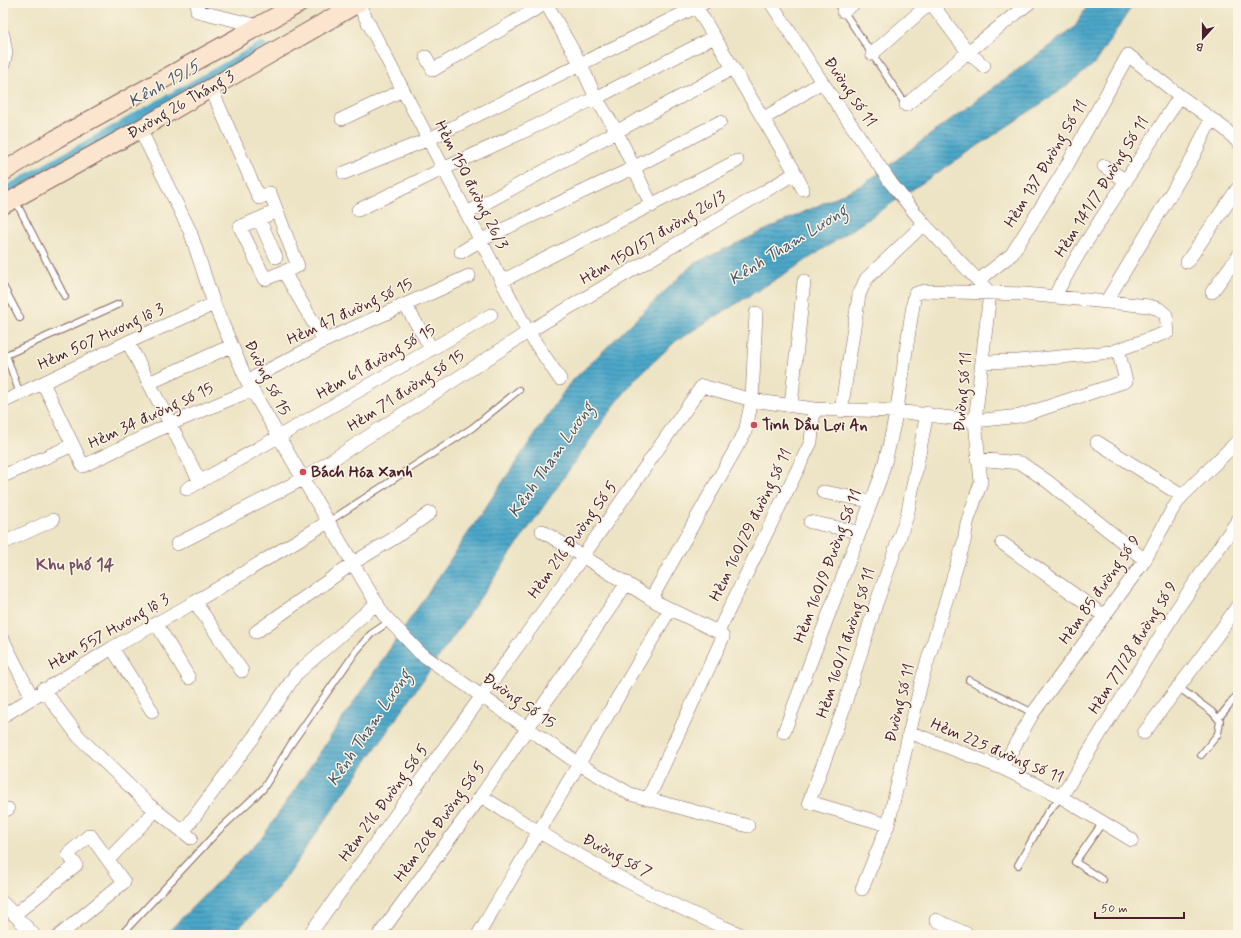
<svg xmlns="http://www.w3.org/2000/svg" width="1241" height="938" font-family="Mynerve,sans-serif">
<style>
.water{fill:url(#water-rules);stroke:#4a637a}
.lines{fill:none;stroke-linecap:round;stroke-linejoin:round}
.canal{stroke:#4ba7c9;stroke-width:12}
.lane-casing{stroke:#836461;stroke-width:8}
.street-casing{stroke:#836461;stroke-width:14}
.secondary-casing{stroke:#836461;stroke-width:20}
.lane{stroke:#fff;stroke-width:6}
.street{stroke:#fff;stroke-width:13}
.secondary{stroke:#fbe5cf;stroke-width:18}
.poi-dot{fill:#d1495b;stroke:#fcf5e5;stroke-width:1.5}
.labels{text-anchor:middle;dominant-baseline:central;stroke-width:3;stroke-linejoin:round;paint-order:stroke}
.street-label{font-size:16px;fill:#4a1f2b;stroke:#fcf5e5}
.poi-label{font-size:16px;font-weight:bold;fill:#4a1f2b;stroke:#fcf5e5;text-anchor:start}
.water-label{font-size:17px;font-style:italic;fill:#4a556a;stroke:#fcf5e5}
.neighbourhood-label{font-size:17px;font-weight:bold;fill:#765067;stroke:#fcf5e5}
</style>
<defs>
<pattern id="water-rules" width="6" height="5" patternUnits="userSpaceOnUse"><rect width="6" height="5" fill="#4ba7c9"/><path d="M0 2.5h6" fill="none" stroke="#4087a3"/></pattern>
</defs>
<rect width="100%" height="100%" fill="#fcf5e5"/>
<filter id="ink" filterUnits="userSpaceOnUse"><feTurbulence type="fractalNoise" baseFrequency=".025" numOctaves="2"/><feDisplacementMap in="SourceGraphic" scale="8" xChannelSelector="R" yChannelSelector="G"/><feConvolveMatrix kernelMatrix="1 2 1 2 8 2 1 2 1" color-interpolation-filters="sRGB"/></filter>
<filter id="wash" filterUnits="userSpaceOnUse"><feTurbulence type="fractalNoise" baseFrequency=".012" numOctaves="4" result="noise"/><feDisplacementMap in="SourceGraphic" scale="16" xChannelSelector="R" yChannelSelector="G"/><feGaussianBlur stdDeviation="0.9" result="paint"/><feColorMatrix in="noise" values="0 0 0 0 0 0 0 0 0 0 0 0 0 0 0 0 0 1.4 0 .05"/><feComposite in="paint" operator="in"/></filter>
<g filter="url(#wash)">
<rect width="100%" height="100%" fill="#ede4c5"/>
<path class="water" d="M 1089,3 L 1134,3 L 1094,64 L 1057,93 L 799,265 L 676,341 L 635,379 L 610,411 L 276,891 L 232,935 L 165,935 L 264,835 L 569,384 L 693,264 L 864,184 L 1075,27 Z"/>
<g class="lines">
<path class="canal" d="M 3,194 L 262,48"/>
</g>
</g>
<g filter="url(#ink)">
<g class="lines">
<g class="lane-casing">
<path id="lane" d="M 838,3 L 906,105
M 15,200 L 65,297
M 3,286 L 20,318
M 20,394 L 6,355 L 119,304
M 328,522 L 472,428 L 519,390
M 969,680 L 1033,713
M 1178,687 L 1212,712 L 1220,721 L 1218,734 L 1201,755
M 1218,719 L 1238,694
M 1018,865 L 1047,813 L 1061,797
M 1103,880 L 1075,862 L 1103,822
M 121,935 L 219,830 L 263,789 L 291,744 L 357,650 L 371,634 L 390,621"/>
</g>
<g class="street-casing">
<path id="street" d="M 198,3 L 197,11 L 259,26
M 358,3 L 528,332 L 560,379
M 546,3 L 581,65 L 596,98 L 616,130 L 652,206
M 694,3 L 792,167 L 803,189
M 771,3 L 822,82 L 891,183 L 924,224 L 990,293 L 975,421 L 981,482 L 967,523 L 964,542 L 922,679 L 888,825 L 862,889
M 931,3 L 968,52 L 984,66
M 843,11 L 855,3
M 3,35 L 6,53 L 3,65
M 872,54 L 930,3
M 426,57 L 433,70 L 546,3
M 211,88 L 259,198 L 270,193 L 298,266 L 265,279 L 240,227 L 277,211
M 906,105 L 968,52 L 1029,3
M 342,119 L 403,90
M 763,119 L 822,82
M 140,129 L 190,231 L 214,304 L 247,381 L 303,479 L 383,614 L 420,653 L 579,764 L 630,794 L 748,826
M 1104,166 L 1126,181
M 344,173 L 429,139 L 704,3
M 358,210 L 445,168 L 596,98 L 714,37
M 467,213 L 726,72
M 259,219 L 276,257
M 461,252 L 481,240 L 633,168 L 720,122
M 1187,262 L 1238,188
M 284,272 L 324,341
M 979,280 L 1012,254 L 1065,169 L 1128,55 L 1180,96 L 1225,129 L 1238,142
M 502,281 L 737,161
M 1212,292 L 1238,256
M 1054,297 L 1078,255 L 1180,96
M 1106,302 L 1194,155 L 1211,119
M 405,305 L 432,349
M 128,342 L 200,482
M 247,381 L 324,341 L 469,276
M 43,383 L 83,466 L 170,424 L 252,390
M 149,383 L 231,346
M 3,402 L 128,342 L 214,304
M 791,405 L 804,281
M 841,411 L 859,295 L 866,279 L 924,224
M 1097,442 L 1182,496
M 977,459 L 1021,463 L 1047,481 L 1145,560
M 3,476 L 73,445
M 187,489 L 491,315
M 823,492 L 871,501
M 810,522 L 858,532
M 542,531 L 658,603 L 718,632 L 723,637 L 648,799
M 3,543 L 53,520
M 1002,543 L 1103,615
M 177,544 L 303,479 L 528,332 L 794,174
M 651,599 L 745,432 L 752,400 L 756,313
M 195,602 L 242,671
M 156,623 L 189,678
M 256,632 L 353,563 L 396,537 L 430,513
M 718,632 L 811,442 L 814,409
M 3,640 L 32,697
M 112,648 L 152,711
M 43,689 L 79,737 L 148,804 L 191,838
M 3,716 L 112,648 L 195,602 L 328,522
M 784,732 L 880,479 C 899,418 904,356 915,294 L 924,291 L 1025,294 L 1149,306 L 1159,309 L 1166,315 L 1168,332 L 1112,352 L 1018,361 L 982,362
M 909,732 L 1002,768 L 1061,797 L 1132,840
M 1144,733 C 1175,690 1209,650 1238,605
M 1002,768 L 1033,713 L 1145,560 L 1172,510 L 1182,496 L 1238,441
M 481,796 C 564,849 651,898 742,935
M 1061,797 L 1177,609 L 1238,520
M 3,811 L 8,809
M 888,825 L 809,802 L 842,713 L 875,607 L 907,516 L 927,413
M 183,832 L 253,738 L 296,674 L 377,603
M 108,860 L 156,810
M 3,903 L 34,935
M 14,915 L 76,865 L 68,854 L 90,835 L 124,882 L 60,935
M 936,920 L 969,935
M 309,935 L 583,556 L 702,386 L 752,400 L 814,409 L 897,411 L 975,421 L 1020,416 L 1126,381 L 1118,350
M 379,935 L 481,796 L 627,583
M 478,935 L 670,609"/>
</g>
<g class="secondary-casing">
<path id="secondary" d="M 3,172 L 56,139 L 300,3
M 3,205 L 140,129 L 358,3"/>
</g>
<use href="#lane" class="lane"/>
<use href="#street" class="street"/>
<use href="#secondary" class="secondary"/>
</g>
</g>
<g class="poi-dot">
<circle cx="754" cy="425" r="4"/>
<circle cx="303" cy="472" r="4"/>
</g>
<g class="labels">
<g class="street-label">
<text transform="translate(850 92) rotate(56)">Đường số 11</text>
<text transform="translate(181 105) rotate(-30)">Đường 26 Tháng 3</text>
<text transform="translate(1046 164) rotate(-59)">Hẻm 137 Đường Số 11</text>
<text transform="translate(471 185) rotate(63)">Hẻm 150 đường 26/3</text>
<text transform="translate(1102 187) rotate(-58)">Hẻm 141/7 Đường Số 11</text>
<text transform="translate(653 238) rotate(-31)">Hẻm 150/57 đường 26/3</text>
<text transform="translate(350 312) rotate(-25)">Hẻm 47 đường số 15</text>
<text transform="translate(101 337) rotate(-25)">Hẻm 507 Hương lộ 3</text>
<text transform="translate(376 362) rotate(-30)">Hẻm 61 đường số 15</text>
<text transform="translate(267 378) rotate(63)">Đường số 15</text>
<text transform="translate(406 391) rotate(-33)">Hẻm 71 đường số 15</text>
<text transform="translate(963 392) rotate(-85)">Đường số 11</text>
<text transform="translate(151 416) rotate(-25)">Hẻm 34 đường số 15</text>
<text transform="translate(751 525) rotate(-64)">Hẻm 160/29 đường số 11</text>
<text transform="translate(573 540) rotate(-54)">Hẻm 216 Đường Số 5</text>
<text transform="translate(828 566) rotate(-69)">Hẻm 160/9 Đường Số 11</text>
<text transform="translate(1100 590) rotate(-55)">Hẻm 85 đường số 9</text>
<text transform="translate(109 632) rotate(-30)">Hẻm 557 Hương lộ 3</text>
<text transform="translate(846 643) rotate(-72)">Hẻm 160/1 đường số 11</text>
<text transform="translate(1133 648) rotate(-58)">Hẻm 77/28 đường số 9</text>
<text transform="translate(519 701) rotate(35)">Đường Số 15</text>
<text transform="translate(900 703) rotate(-76)">Đường số 11</text>
<text transform="translate(997 751) rotate(23)">Hẻm 225 đường số 11</text>
<text transform="translate(384 803) rotate(-54)">Hẻm 216 Đường Số 5</text>
<text transform="translate(440 822) rotate(-54)">Hẻm 208 Đường Số 5</text>
<text transform="translate(617 856) rotate(28)">Đường số 7</text>
</g>
<g class="poi-label">
<text x="762" y="425">Tinh Dầu Lợi An</text>
<text x="311" y="472">Bách Hóa Xanh</text>
</g>
<g class="water-label">
<text transform="translate(164 84) rotate(-29)">Kênh 19/5</text>
<text transform="translate(788 245) rotate(-32)">Kênh Tham Lương</text>
<text transform="translate(551 460) rotate(-55)">Kênh Tham Lương</text>
<text transform="translate(369 728) rotate(-56)">Kênh Tham Lương</text>
</g>
<g class="neighbourhood-label">
<text x="75" y="565">Khu phố 14</text>
</g>
</g>
<rect width="1241" height="938" fill="none" stroke="#fcf5e5" stroke-width="16"/>
<g transform="translate(1203 38) rotate(201)" stroke="#fcf5e5" stroke-width="3" paint-order="stroke">
<path d="M0-3L7 15L0 10L-7 15Z" fill="#4a1f2b"/>
<text y="-6" font-size="11" font-weight="bold" text-anchor="middle" fill="#4a1f2b">B</text>
</g>
<path d="M1095 912v6h89v-6" fill="none" stroke="#4a1f2b" stroke-width="2"/>
<text x="1101" y="912" font-size="12" fill="#4a1f2b" stroke="#fcf5e5" stroke-width="3" paint-order="stroke">50 m</text>
</svg>
